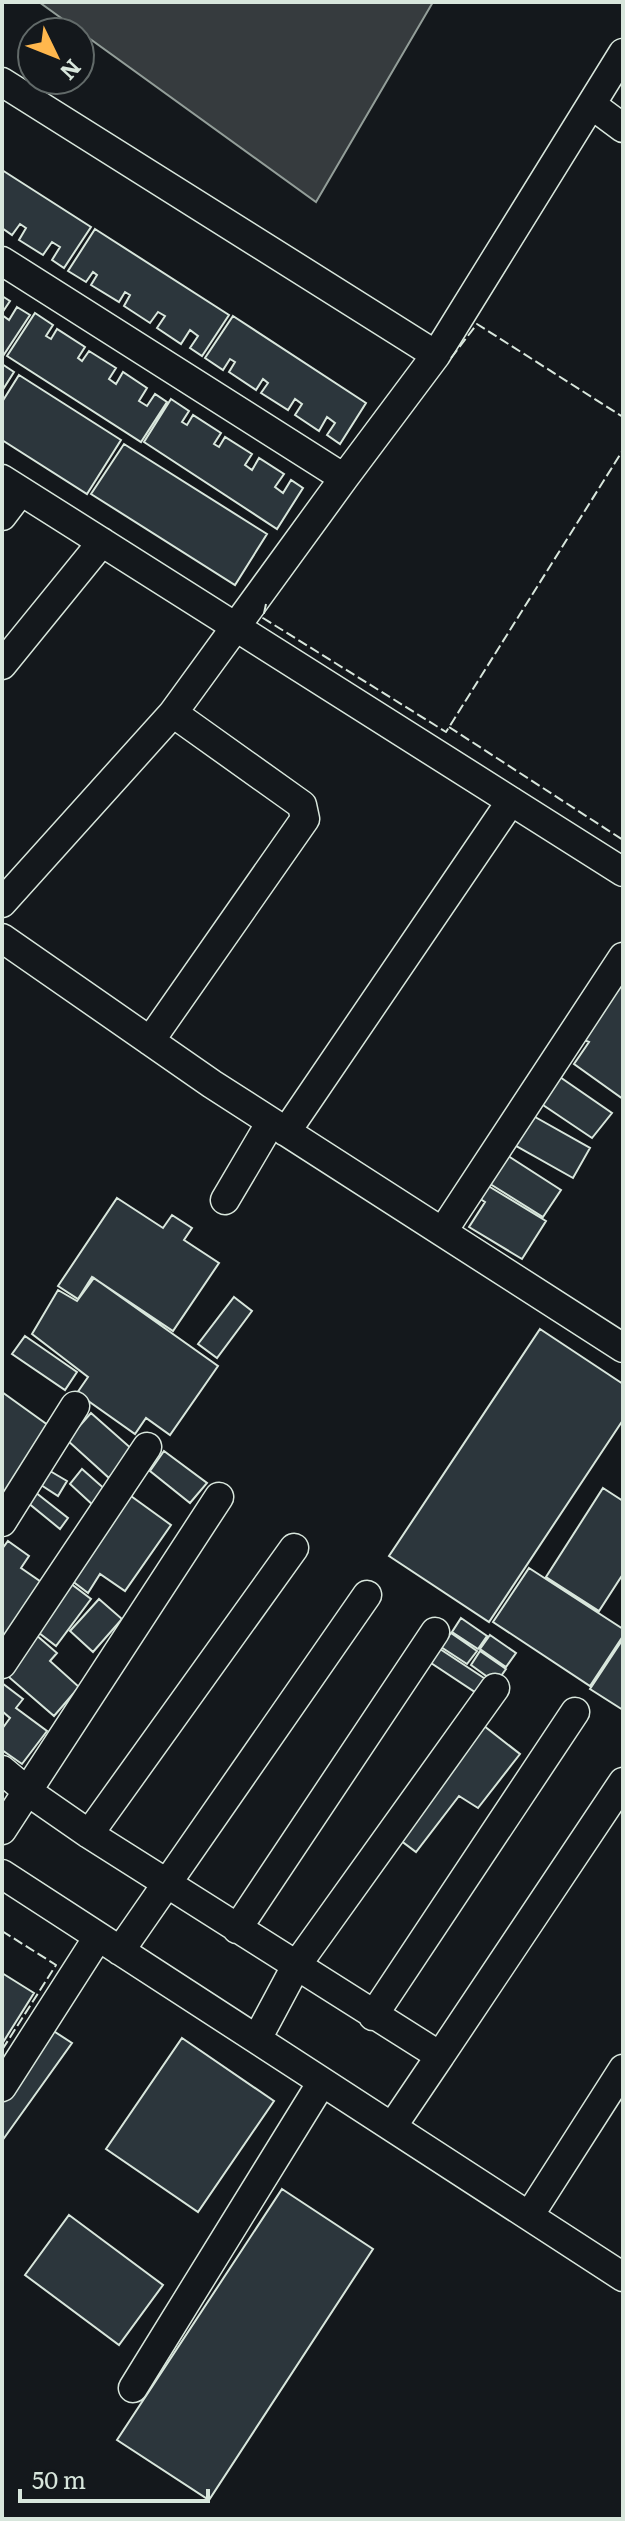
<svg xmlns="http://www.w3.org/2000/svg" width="625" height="2521" font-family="Literata,serif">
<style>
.water{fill:#363b3e;stroke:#939e99;stroke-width:2}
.building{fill:#2c363c;stroke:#d8e6dc;stroke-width:2}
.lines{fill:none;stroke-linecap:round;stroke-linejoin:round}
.minor-casing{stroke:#d8e6dc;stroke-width:31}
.minor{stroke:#14181c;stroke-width:28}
.fence{stroke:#d8e6dc;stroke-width:2;stroke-dasharray:10 4;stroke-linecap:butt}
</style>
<rect width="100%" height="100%" fill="#14181c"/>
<path class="water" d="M 39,2 L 433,2 L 316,202 Z"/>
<path class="building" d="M 2,170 L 91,227 L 64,268 L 52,260 L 60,247 L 52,242 L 43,255 L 19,240 L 26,228 L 20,224 L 12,235 L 2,228 Z
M 95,229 L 229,315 L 202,356 L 190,348 L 198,336 L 190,330 L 181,344 L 157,328 L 165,316 L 158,312 L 150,323 L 124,306 L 130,295 L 125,292 L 119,302 L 91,285 L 97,275 L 93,272 L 86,282 L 68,271 Z
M 2,296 L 10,301 L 2,313 Z
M 17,307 L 30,315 L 3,356 L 2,315 L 9,320 Z
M 35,313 L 53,325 L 46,336 L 51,339 L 57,329 L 85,347 L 78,358 L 82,361 L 89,351 L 116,368 L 109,379 L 116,384 L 123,372 L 147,388 L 139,401 L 147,406 L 155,394 L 167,402 L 141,442 L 7,356 Z
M 233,316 L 366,403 L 340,444 L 327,435 L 335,423 L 327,417 L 319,431 L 295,415 L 302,404 L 295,399 L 288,410 L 261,393 L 268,383 L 263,379 L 256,390 L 229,372 L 235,362 L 230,359 L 223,370 L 205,358 Z
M 2,364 L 14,372 L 2,391 Z
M 19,375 L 121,440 L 87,494 L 2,440 L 2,402 Z
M 171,399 L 189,411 L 182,422 L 187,425 L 193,415 L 221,433 L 214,444 L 219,447 L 225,437 L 252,454 L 245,465 L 252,470 L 259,458 L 284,474 L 275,487 L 283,493 L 291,480 L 303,488 L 277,529 L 144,442 Z
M 124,444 L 267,534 L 235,585 L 91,494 Z
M 623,970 L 623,1099 L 574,1064 L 589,1042 L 579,1038 Z
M 557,1075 L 612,1113 L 592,1138 L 540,1103 Z
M 528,1113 L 590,1148 L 573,1178 L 511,1143 Z
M 505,1154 L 561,1190 L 543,1217 L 487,1182 Z
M 485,1184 L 546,1221 L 522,1259 L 469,1227 L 485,1202 L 477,1197 Z
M 117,1198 L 163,1228 L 172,1215 L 192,1228 L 184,1240 L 219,1263 L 173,1331 L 92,1277 L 78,1299 L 58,1286 Z
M 94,1278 L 218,1366 L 170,1435 L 146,1418 L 135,1434 L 77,1393 L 88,1377 L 32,1334 L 58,1290 L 77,1301 Z
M 234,1297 L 252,1311 L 217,1358 L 198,1344 Z
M 540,1329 L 623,1384 L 623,1420 L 489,1622 L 389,1556 Z
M 25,1336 L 77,1372 L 65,1390 L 12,1354 Z
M 2,1392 L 52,1428 L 2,1502 Z
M 91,1413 L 133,1450 L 109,1478 L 67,1440 Z
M 164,1451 L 207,1483 L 190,1503 L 150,1471 Z
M 82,1469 L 107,1491 L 94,1506 L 70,1484 Z
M 50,1471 L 67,1481 L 58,1496 L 41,1485 Z
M 603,1488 L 623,1501 L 623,1574 L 599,1611 L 546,1577 Z
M 124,1491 L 171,1525 L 125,1591 L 100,1574 L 88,1593 L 67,1577 Z
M 35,1492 L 68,1518 L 60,1529 L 27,1502 Z
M 8,1541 L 29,1556 L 21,1568 L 47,1586 L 2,1640 L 2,1549 Z
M 529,1568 L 623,1629 L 623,1636 L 590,1686 L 493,1622 Z
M 66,1580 L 91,1599 L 56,1646 L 30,1626 Z
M 99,1599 L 122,1619 L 93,1652 L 70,1631 Z
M 461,1618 L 487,1636 L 478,1649 L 452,1632 Z
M 451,1633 L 477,1651 L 467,1664 L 441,1647 Z
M 35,1634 L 57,1653 L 50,1661 L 79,1687 L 54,1716 L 3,1672 Z
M 490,1635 L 516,1653 L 506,1667 L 480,1649 Z
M 623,1639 L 623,1710 L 590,1689 Z
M 440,1649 L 493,1684 L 484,1698 L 431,1663 Z
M 480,1651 L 506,1669 L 496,1683 L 471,1665 Z
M 2,1683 L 23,1699 L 16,1708 L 47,1731 L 22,1764 L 2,1750 L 2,1729 L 10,1718 L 2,1711 Z
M 479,1722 L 520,1754 L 478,1808 L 459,1796 L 416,1852 L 396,1837 Z
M 2,1973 L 34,1993 L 2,2044 Z
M 52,2030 L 72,2043 L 2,2141 L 2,2100 Z
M 182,2038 L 274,2101 L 198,2212 L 106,2149 Z
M 282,2189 L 373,2249 L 209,2500 L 117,2440 Z
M 69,2215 L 163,2285 L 119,2345 L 25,2275 Z"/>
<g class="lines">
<g class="minor-casing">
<path id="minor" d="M 2,82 L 436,355
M 592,105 L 623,128
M 2,261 L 344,478
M 2,479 L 623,872
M 2,516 L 21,491
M 2,665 L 102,542
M 2,903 L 173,713 L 344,478 L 436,355 L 623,53
M 2,938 L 212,1084 L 623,1348
M 150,1041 L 305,819 L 302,805 L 173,713
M 286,1132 L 511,801
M 225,1200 L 271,1122
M 443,1231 L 623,957
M 2,1522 L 75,1406
M 2,1664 L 147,1447
M 2,1770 L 27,1791 L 89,1834 L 440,2056 L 623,1782
M 2,1830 L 219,1497
M 89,1834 L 294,1548
M 2,1874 L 623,2277
M 237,1929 L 435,1632
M 120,1951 L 367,1595
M 373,2016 L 575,1712
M 257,2039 L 296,1966 L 495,1688
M 2,2087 L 98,1937
M 392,2127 L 440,2056
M 529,2216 L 623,2069
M 133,2388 L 322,2082"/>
</g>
<use href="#minor" class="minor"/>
<path class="fence" d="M 451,358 L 477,324 L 623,417
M 266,604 L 263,618 L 446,732 L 623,450
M 449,727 L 623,840
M 2,1931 L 56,1965 L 2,2050"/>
</g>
<rect width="625" height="2521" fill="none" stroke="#d8e6dc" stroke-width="8"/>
<g transform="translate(56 56) rotate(133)"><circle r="38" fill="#14181c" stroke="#626a69" stroke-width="2"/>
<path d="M0-6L14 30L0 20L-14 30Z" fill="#ffb74d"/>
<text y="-12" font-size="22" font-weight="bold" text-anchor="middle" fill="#d8e6dc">N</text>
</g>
<path d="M20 2489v12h188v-12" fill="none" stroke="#d8e6dc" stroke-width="4"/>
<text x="32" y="2489" font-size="24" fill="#d8e6dc" stroke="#14181c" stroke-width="6" paint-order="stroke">50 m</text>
</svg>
